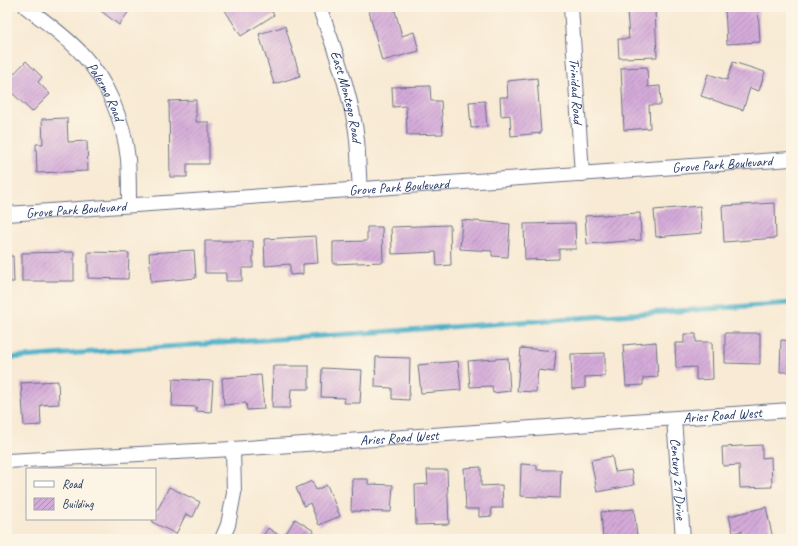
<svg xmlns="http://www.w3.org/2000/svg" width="798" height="546" font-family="Caveat,sans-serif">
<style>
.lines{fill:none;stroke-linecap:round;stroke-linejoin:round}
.stream{stroke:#49afc8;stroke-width:5}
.building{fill:url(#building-hatch)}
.minor-casing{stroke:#687087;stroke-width:16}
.minor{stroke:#fff;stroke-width:14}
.labels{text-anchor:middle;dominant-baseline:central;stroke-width:3;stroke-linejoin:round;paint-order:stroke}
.street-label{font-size:14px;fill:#1b2f5e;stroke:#fcf5e5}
</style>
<defs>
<pattern id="building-hatch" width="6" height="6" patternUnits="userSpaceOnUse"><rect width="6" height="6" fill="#d4aad9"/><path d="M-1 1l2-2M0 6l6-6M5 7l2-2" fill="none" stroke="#ab8bb3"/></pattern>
</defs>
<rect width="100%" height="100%" fill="#fcf5e5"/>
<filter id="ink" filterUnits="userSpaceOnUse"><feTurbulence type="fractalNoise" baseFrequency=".025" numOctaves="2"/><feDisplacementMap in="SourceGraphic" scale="8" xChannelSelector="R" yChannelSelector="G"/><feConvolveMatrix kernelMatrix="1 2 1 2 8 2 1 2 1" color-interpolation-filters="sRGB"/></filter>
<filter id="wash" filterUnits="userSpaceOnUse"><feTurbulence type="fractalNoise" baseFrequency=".012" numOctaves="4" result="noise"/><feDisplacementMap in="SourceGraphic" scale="16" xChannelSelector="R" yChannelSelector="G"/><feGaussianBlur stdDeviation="0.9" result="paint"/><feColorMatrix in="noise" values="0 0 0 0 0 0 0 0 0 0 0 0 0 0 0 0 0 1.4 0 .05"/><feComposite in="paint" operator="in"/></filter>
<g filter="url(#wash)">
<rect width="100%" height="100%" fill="#f8ead4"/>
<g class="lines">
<path class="stream" d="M 7,358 L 791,303"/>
</g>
<g id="blocks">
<path class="building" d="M 96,7 L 132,7 L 119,25 Z
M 223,7 L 269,7 L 274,15 L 241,36 Z
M 368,7 L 394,7 L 402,36 L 414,32 L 419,51 L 382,61 Z
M 731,7 L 758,7 L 760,42 L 727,44 L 725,9 L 731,8 Z
M 655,8 L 657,57 L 619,58 L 618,39 L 629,39 L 627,10 Z
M 285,26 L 300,76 L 274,84 L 259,34 Z
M 26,61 L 42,77 L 38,82 L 50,94 L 32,112 L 7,88 L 7,81 Z
M 733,62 L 765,72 L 759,91 L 750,88 L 743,110 L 701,96 L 708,74 L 727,80 Z
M 647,67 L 648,87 L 660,86 L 661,105 L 649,105 L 650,128 L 624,130 L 621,68 Z
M 537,78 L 541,133 L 511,136 L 510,115 L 501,116 L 500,97 L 508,97 L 507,81 Z
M 430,86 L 431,101 L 441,101 L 443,134 L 407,135 L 406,106 L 393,107 L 392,87 Z
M 196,100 L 196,122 L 209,122 L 209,164 L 187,164 L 187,177 L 170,177 L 169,101 Z
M 485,101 L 487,127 L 471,128 L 469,102 Z
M 67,118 L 68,142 L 87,141 L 88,171 L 37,173 L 36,144 L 43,144 L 42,119 Z
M 775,203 L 776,238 L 724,242 L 722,206 Z
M 700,206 L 702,233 L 656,237 L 654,210 Z
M 640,213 L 641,240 L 587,244 L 585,216 Z
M 462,220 L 510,224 L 508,257 L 492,256 L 492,251 L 460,249 Z
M 575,223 L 576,249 L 559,249 L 559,259 L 525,260 L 524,224 Z
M 450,225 L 451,265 L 437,266 L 436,252 L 392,254 L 391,227 Z
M 367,227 L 382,227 L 383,262 L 333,264 L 333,242 L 367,241 Z
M 316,236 L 318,263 L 303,264 L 303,274 L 290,275 L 290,264 L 265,266 L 264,239 Z
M 205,241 L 253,241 L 253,268 L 242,268 L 242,281 L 226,281 L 226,273 L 205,273 Z
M 194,250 L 196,278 L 151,282 L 149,253 Z
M 74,252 L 74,281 L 22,281 L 22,253 Z
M 88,252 L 129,253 L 128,279 L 88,278 Z
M 7,256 L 13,256 L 14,282 L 7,282 Z
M 725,333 L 760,333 L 760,364 L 725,363 Z
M 684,334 L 696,334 L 696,342 L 712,342 L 713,379 L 696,380 L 696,367 L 676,368 L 675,343 L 684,343 Z
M 781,340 L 791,341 L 791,372 L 780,372 Z
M 656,342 L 658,377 L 643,378 L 643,385 L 626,386 L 623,345 Z
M 521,348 L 556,351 L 554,372 L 538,370 L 536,392 L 517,391 Z
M 605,353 L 605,376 L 585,377 L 585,388 L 572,389 L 571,354 Z
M 376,357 L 410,358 L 409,400 L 392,399 L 392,388 L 375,387 Z
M 508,358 L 510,391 L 493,393 L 492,386 L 470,387 L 468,361 Z
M 458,361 L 461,390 L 421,393 L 418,365 Z
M 273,366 L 309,366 L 309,389 L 291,389 L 290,408 L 272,408 Z
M 322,368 L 362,370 L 360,403 L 344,403 L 345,398 L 321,397 Z
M 261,375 L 264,409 L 247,410 L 246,403 L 224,405 L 222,378 Z
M 173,379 L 213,381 L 211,412 L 196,411 L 197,407 L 172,406 Z
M 58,381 L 59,404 L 40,405 L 41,425 L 24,426 L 21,383 Z
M 7,385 L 8,385 L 9,407 L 7,407 Z
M 762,445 L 762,458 L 771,457 L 772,487 L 740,488 L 739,465 L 723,466 L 722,447 Z
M 612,456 L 615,472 L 631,470 L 634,485 L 597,492 L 591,460 Z
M 521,464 L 537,465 L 537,470 L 561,470 L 560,498 L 520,496 Z
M 481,467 L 481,486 L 502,485 L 503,508 L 491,508 L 492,516 L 479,517 L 479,509 L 466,509 L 464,468 Z
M 427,470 L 447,470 L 449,524 L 416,525 L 415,485 L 428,484 Z
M 352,479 L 368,479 L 368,484 L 393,485 L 391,512 L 351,511 Z
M 312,481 L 316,490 L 327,485 L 340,516 L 319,525 L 310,503 L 304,506 L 296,488 Z
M 169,487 L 200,502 L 193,517 L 186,514 L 176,534 L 152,522 L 153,519 L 155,519 L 155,515 Z
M 766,507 L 773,539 L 744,539 L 742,531 L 733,533 L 729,516 Z
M 634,509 L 637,537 L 603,539 L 601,512 Z
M 295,519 L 314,531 L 309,539 L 261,539 L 268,528 L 283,538 Z"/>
</g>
</g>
<g filter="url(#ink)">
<use href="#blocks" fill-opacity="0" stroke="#687087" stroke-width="1"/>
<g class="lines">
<g class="minor-casing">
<g id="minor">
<path id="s1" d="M 26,7 C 44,21 67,37 82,54 C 108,82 124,122 128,159 C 129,174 129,190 129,205"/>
<path id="s2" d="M 319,7 C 334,45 347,84 355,125 C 359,146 358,168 360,190"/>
<path id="s3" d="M 571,7 L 582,174"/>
<path id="s4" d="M 7,214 L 791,159"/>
<path id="s5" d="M 674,419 L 683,539"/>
<path id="s6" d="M 7,461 L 233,449 L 791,410"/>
<path d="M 222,539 L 228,525 L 234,493 L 233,449"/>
</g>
</g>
<use href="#minor" class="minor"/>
</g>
</g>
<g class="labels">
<g class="street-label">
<text stroke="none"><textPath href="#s3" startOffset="84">Trinidad Road</textPath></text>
<text stroke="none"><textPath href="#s1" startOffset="118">Palermo Road</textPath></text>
<text stroke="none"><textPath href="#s2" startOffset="94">East Montego Road</textPath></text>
<text stroke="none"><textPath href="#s4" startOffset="717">Grove Park Boulevard</textPath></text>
<text stroke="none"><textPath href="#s4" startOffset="393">Grove Park Boulevard</textPath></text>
<text stroke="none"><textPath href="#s4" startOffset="69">Grove Park Boulevard</textPath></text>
<text stroke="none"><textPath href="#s6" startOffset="717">Aries Road West</textPath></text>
<text stroke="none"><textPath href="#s6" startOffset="393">Aries Road West</textPath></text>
<text stroke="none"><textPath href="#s5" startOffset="60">Century 21 Drive</textPath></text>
</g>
</g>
<rect width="798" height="546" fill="none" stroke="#fcf5e5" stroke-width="24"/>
<rect x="26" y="468" width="130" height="52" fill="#fcf5e5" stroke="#a2a6af"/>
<rect x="34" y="481" width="20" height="6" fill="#ffffff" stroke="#a2a6af"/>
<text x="62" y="488" font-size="12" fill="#1b2f5e">Road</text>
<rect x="34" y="498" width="20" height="12" fill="url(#building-hatch)" stroke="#a2a6af"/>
<text x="62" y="508" font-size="12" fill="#1b2f5e">Building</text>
</svg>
